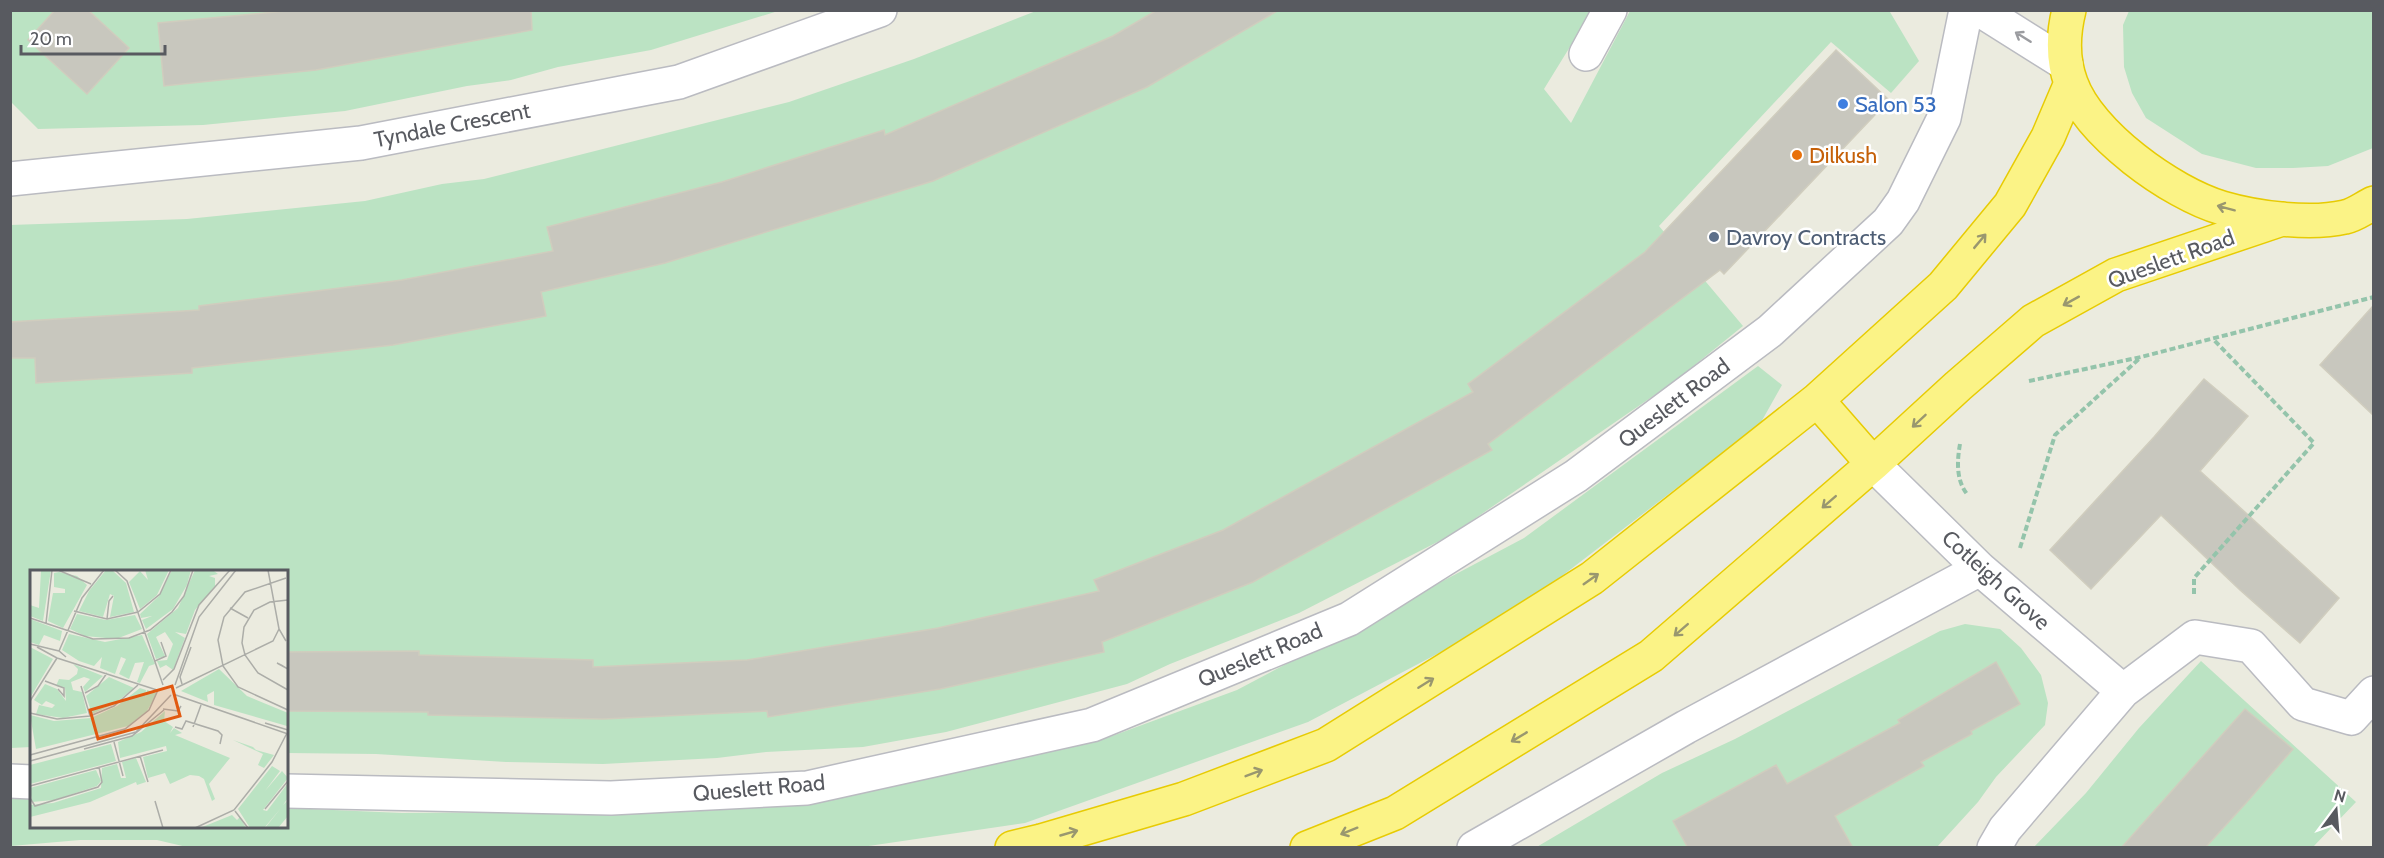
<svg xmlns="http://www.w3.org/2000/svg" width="2384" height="858" font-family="Cabin,sans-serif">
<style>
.green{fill:#bbe3c3}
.building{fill:#c8c7be;stroke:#d0cdbe;stroke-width:1.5}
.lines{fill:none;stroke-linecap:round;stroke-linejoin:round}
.minor-casing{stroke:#babbc1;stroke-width:36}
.highway-casing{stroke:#e7cb03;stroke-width:36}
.path{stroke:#94c4ab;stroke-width:4;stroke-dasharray:6 3;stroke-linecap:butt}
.minor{stroke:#fff;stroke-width:33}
.highway{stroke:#fbf386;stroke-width:33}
.oneway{stroke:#9b9ca0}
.oneway2{stroke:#99976f}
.shop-dot{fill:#3f7fe0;stroke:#fff;stroke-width:2}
.food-dot{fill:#e8710a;stroke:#fff;stroke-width:2}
.service-dot{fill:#5c6f8a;stroke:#fff;stroke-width:2}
.labels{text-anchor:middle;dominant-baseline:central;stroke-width:5;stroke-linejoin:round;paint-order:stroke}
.shop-label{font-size:22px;fill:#366cbe;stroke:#fff;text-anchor:start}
.street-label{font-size:22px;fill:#585a60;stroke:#fff}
.food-label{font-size:22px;fill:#c56008;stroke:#fff;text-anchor:start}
.service-label{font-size:22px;fill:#4e5e75;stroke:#fff;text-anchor:start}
.inset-road{fill:none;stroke:#acada8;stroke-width:1.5}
.view{fill:#e15910;fill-opacity:0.15;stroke:#e15910;stroke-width:3}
.inset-edge{fill:none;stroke:#585a60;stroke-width:3}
</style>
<rect width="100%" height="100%" fill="#ebebdf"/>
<path class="green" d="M 11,11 L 778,11 L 651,50 L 558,67 L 511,80 L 467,86 L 345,111 L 203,125 L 38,129 L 11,102 Z
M 1036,11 L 1592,11 L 1544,89 L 1571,123 L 1630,11 L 1887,11 L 1890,12 L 1919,61 L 1891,93 L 1831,42 L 1659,226 L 1743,326 L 1675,381 L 1451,535 L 1299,613 L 1170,664 L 1127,684 L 946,732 L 863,747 L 766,752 L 717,758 L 603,764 L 506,762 L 376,754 L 287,753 L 286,572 L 32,572 L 31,747 L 11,748 L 10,225 L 187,219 L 365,201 L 442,184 L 484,179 L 789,102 L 914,59 Z
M 2129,11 L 2373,11 L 2373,148 L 2328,166 L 2293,168 L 2256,168 L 2202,154 L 2146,118 L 2132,93 L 2124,67 L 2123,25 Z
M 1758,366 L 1782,385 L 1760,424 L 1511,615 L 1308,722 L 1025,823 L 855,848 L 191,848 L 157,840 L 80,840 L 11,846 L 10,795 L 31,796 L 32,826 L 286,826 L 287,808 L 402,813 L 701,811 L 823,802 L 1104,739 L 1237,690 L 1524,538 Z
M 1965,624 L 2000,629 L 2021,648 L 2041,675 L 2048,703 L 2045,725 L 1996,777 L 1978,802 L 1937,847 L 1535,848 L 1662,773 L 1735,739 L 1940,631 Z
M 2201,661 L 2356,802 L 2313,847 L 2033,848 L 2086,793 L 2139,728 Z"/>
<path class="building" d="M 55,10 L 88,10 L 129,48 L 87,94 L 28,40 Z
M 296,10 L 531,10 L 532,30 L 316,70 L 164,86 L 158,23 Z
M 1157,10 L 1279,10 L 1147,87 L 933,181 L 665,263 L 541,292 L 546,316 L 393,345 L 192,368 L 192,373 L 36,383 L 35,358 L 10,358 L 10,322 L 199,310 L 199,306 L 402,280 L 553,251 L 547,227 L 722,182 L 884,130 L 885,135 L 1113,36 Z
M 1836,50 L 1889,100 L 1724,274 L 1720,270 L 1488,444 L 1492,450 L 1253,582 L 1102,642 L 1104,652 L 940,689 L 768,717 L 767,711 L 603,719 L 428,715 L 428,712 L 286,711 L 286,652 L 419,651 L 419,655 L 593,660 L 593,667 L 747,660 L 938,628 L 1099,591 L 1094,580 L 1223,530 L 1473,392 L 1468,384 L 1645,252 Z
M 2373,306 L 2373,415 L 2320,365 Z
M 2204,379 L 2248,416 L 2200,471 L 2339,598 L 2300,643 L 2240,590 L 2161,515 L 2091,589 L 2050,550 L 2154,437 Z
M 1996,662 L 2020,704 L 1971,731 L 1972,734 L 1921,762 L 1924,766 L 1835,816 L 1853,848 L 1688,848 L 1673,821 L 1776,765 L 1787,784 L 1900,723 L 1898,720 Z
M 2245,709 L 2293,749 L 2246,803 L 2205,848 L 2121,848 Z"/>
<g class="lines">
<g class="minor-casing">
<path id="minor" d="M 1980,10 L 2066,64
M 1586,54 L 1610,10
M 10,179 L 361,143 L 679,82 L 880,10
M 1873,464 L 1980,569 L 2123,691 L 2195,637 L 2251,646 L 2303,704 L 2351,718 L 2374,693
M 10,781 L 32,782
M 286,791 L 611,798 L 807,788 L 1092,725 L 1349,619 L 1576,476 L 1770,331 L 1888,222 L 1903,201 L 1944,118 L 1966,10
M 1474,848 L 1686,727 L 1980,569
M 1994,848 L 2005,829 L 2123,691"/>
</g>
<g class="highway-casing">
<path id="highway" d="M 2069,10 C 2063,34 2062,59 2071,83 C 2089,134 2171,193 2222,208 C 2256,218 2310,225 2345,217 C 2355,215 2365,207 2374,203
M 1817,400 L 1873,464
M 1012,848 L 1041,841 L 1184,799 L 1326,745 L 1592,578 L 1817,400 L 1943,286 L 2010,205 L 2048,137 L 2071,83
M 1307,848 L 1395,813 L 1651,656 L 1873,464 L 1958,386 L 2033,321 L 2116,275 L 2282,219"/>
</g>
<path class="path" d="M 2029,381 L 2141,357 L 2374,297
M 1960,444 C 1957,461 1956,480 1967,494
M 2020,548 L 2055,435 L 2140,358
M 2194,594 L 2194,578 L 2314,443 L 2213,339"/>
<use href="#minor" class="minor"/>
<use href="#highway" class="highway"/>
</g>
<defs><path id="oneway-shaft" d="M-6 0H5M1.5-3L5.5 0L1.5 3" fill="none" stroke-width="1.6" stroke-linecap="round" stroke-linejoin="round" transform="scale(1.5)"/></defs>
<use class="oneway" href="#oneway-shaft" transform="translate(2023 37) rotate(-148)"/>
<g class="oneway2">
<use href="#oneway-shaft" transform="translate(2226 208) rotate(-165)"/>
<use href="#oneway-shaft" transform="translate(1980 241) rotate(-50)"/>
<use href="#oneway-shaft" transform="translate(2071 301) rotate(151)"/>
<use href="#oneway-shaft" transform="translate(1919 421) rotate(137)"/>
<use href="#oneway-shaft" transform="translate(1829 502) rotate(139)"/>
<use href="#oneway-shaft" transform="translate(1591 579) rotate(-35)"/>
<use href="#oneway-shaft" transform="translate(1681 630) rotate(139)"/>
<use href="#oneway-shaft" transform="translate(1426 683) rotate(-32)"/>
<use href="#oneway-shaft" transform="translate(1519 737) rotate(149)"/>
<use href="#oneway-shaft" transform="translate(1254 773) rotate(-21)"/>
<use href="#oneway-shaft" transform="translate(1349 831) rotate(158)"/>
<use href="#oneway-shaft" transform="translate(1069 833) rotate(-16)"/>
</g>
<circle class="shop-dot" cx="1843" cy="104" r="6"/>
<circle class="food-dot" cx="1797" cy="155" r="6"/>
<circle class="service-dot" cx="1714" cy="237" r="6"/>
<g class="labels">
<g class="shop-label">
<text x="1855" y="104">Salon 53</text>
</g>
<g class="street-label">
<text transform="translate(452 125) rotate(-11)">Tyndale Crescent</text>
<text transform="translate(2171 259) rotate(-20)">Queslett Road</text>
<text transform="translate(1674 403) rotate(-37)">Queslett Road</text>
<text transform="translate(1996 580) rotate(42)">Cotleigh Grove</text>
<text transform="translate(1260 655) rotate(-23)">Queslett Road</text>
<text transform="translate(759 788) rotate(-5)">Queslett Road</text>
</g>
<g class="food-label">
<text x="1809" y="155">Dilkush</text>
</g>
<g class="service-label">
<text x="1726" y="237">Davroy Contracts</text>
</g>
</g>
<g transform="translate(30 570)">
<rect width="258" height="258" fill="#ebebdf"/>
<path d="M 11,0 L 21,0 L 13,51 L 0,46 L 0,35 L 9,38 ZM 82,0 L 96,13 L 104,42 L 80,47 L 84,26 L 80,24 L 73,47 L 49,41 L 59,21 L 76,0 ZM 115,0 L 139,0 L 127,25 L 110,39 L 99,12 L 110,1 L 118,10 ZM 142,0 L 161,0 L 157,15 L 143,39 L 116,59 L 112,50 L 122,46 L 111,48 L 110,44 L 129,26 ZM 165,0 L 184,1 L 188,4 L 179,6 L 185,8 L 185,16 L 165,40 L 156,64 L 145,62 L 155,68 L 143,100 L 136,95 L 130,98 L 127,91 L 137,90 L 143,74 L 135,62 L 126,67 L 135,86 L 126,89 L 117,64 L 148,38 ZM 29,2 L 47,6 L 57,15 L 33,58 L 18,51 L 23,23 L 35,23 L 35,19 L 24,17 L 24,3 ZM 47,44 L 76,50 L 105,45 L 112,59 L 86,69 L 55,66 L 40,59 ZM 0,49 L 32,61 L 30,71 L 14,65 L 9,75 L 0,72 ZM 39,64 L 75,72 L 112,65 L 125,94 L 119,96 L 110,113 L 107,112 L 114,92 L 105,93 L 99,109 L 89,104 L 96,89 L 91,87 L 85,104 L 70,98 L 72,87 L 64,96 L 49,91 L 32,80 ZM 0,77 L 23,89 L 0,128 ZM 43,94 L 73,106 L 55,122 L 53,117 L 60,109 L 54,107 L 41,112 L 43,120 L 52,122 L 57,143 L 33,148 L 6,144 L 9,135 L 22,138 L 25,135 L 16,131 L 12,135 L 4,130 L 15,114 L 27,119 L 36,131 L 35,118 L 26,116 L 29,109 L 39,110 L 47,104 L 48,99 ZM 189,99 L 217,126 L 258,143 L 257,156 L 184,135 L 184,121 L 177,125 L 178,132 L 151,121 ZM 79,107 L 104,118 L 84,134 L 62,144 L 56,126 ZM 110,118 L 116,120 L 115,128 L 117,120 L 127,123 L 117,141 L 98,156 L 6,179 L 0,145 L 24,151 L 61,148 L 87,136 ZM 135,141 L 134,151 L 143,157 L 140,163 L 144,158 L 152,163 L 145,165 L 200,188 L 179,214 L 185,229 L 182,231 L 174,209 L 169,206 L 160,205 L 140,214 L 135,203 L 118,208 L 113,187 L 137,181 L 136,176 L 90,188 L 88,172 L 111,162 ZM 203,170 L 223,177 L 226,180 L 244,185 L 234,198 L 228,195 L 233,184 ZM 81,174 L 86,191 L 0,214 L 0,195 ZM 106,188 L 116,212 L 107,215 L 106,212 L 60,232 L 0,247 L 0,235 L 23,233 L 71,218 L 72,198 L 87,194 L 91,208 L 96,208 L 92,192 ZM 242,196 L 250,201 L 235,221 L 252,201 L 258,208 L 233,240 L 237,241 L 258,213 L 258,228 L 253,235 L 258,230 L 258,246 L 248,258 L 235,258 L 251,238 L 235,257 L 220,258 L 208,239 ZM 66,200 L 71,211 L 67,216 L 24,230 L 2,232 L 0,218 ZM 202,245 L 207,250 L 210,247 L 216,258 L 170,258 Z" fill="#bbe3c3"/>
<path class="inset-road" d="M 28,0 L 61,14M 85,0 L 97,11 L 133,115M 238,0 L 249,59 L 256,71M 256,8 L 215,22 L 194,47 L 188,70 L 193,96 L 208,117 L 258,140M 258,30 L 240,32 L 224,40 L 214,57 L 212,73 L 215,85 L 228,103 L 258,120M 200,38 L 218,48M 44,41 L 77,49 L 108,42 L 130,24 L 141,0M 0,48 L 63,69 L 99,68 L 120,60 L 142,42 L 154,26 L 163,0M 77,49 L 79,31 L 83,26M 16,53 L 22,0M 0,74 L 29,81 L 36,87M 7,77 L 27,88M 29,81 L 52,28 L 74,0M 27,88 L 127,120M 125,91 L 136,86 L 131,72M 253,96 L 247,93 L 258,99M 133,110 L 144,99 L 169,35 L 200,0M 15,111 L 34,118 L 34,126 L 28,119M 152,114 L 150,107 L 161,77M 145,115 L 169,47 L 206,0M 51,116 L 60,146M 146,118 L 243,71 L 249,59M 55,123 L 68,116 L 77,103M 143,124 L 258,164M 0,131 L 27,88M 133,139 L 148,141 L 151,136M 0,143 L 27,149 L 60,146 L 84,136 L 108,115M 235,153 L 258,160M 145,157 L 152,159 L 156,151 L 188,161 L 192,165 L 190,174M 163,157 L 171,135M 84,172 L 93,206M 54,179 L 102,166 L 134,140M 0,185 L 95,159 L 119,140 L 128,120M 110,186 L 118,212M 0,191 L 106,162 L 141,125M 0,216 L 133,180M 0,228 L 5,236 L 68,217 L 72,212 L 69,197M 125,231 L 133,258M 235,239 L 258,211M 205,241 L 218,258M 165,258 L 204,240 L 242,192 L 257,163"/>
<path class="view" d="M 142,116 L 150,146 L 68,169 L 60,140 Z"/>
<rect width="258" height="258" class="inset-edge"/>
</g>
<rect width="2384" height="858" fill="none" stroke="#585a60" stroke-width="24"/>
<g transform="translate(2336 810) rotate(16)" stroke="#ffffff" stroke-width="4.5" paint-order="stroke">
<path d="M0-4.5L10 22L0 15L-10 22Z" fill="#585a60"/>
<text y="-9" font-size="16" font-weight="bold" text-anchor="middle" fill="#585a60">N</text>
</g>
<path d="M21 45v9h144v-9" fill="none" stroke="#585a60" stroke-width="3"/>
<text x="30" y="45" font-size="18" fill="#585a60" stroke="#ffffff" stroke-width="4.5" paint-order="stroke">20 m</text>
</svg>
